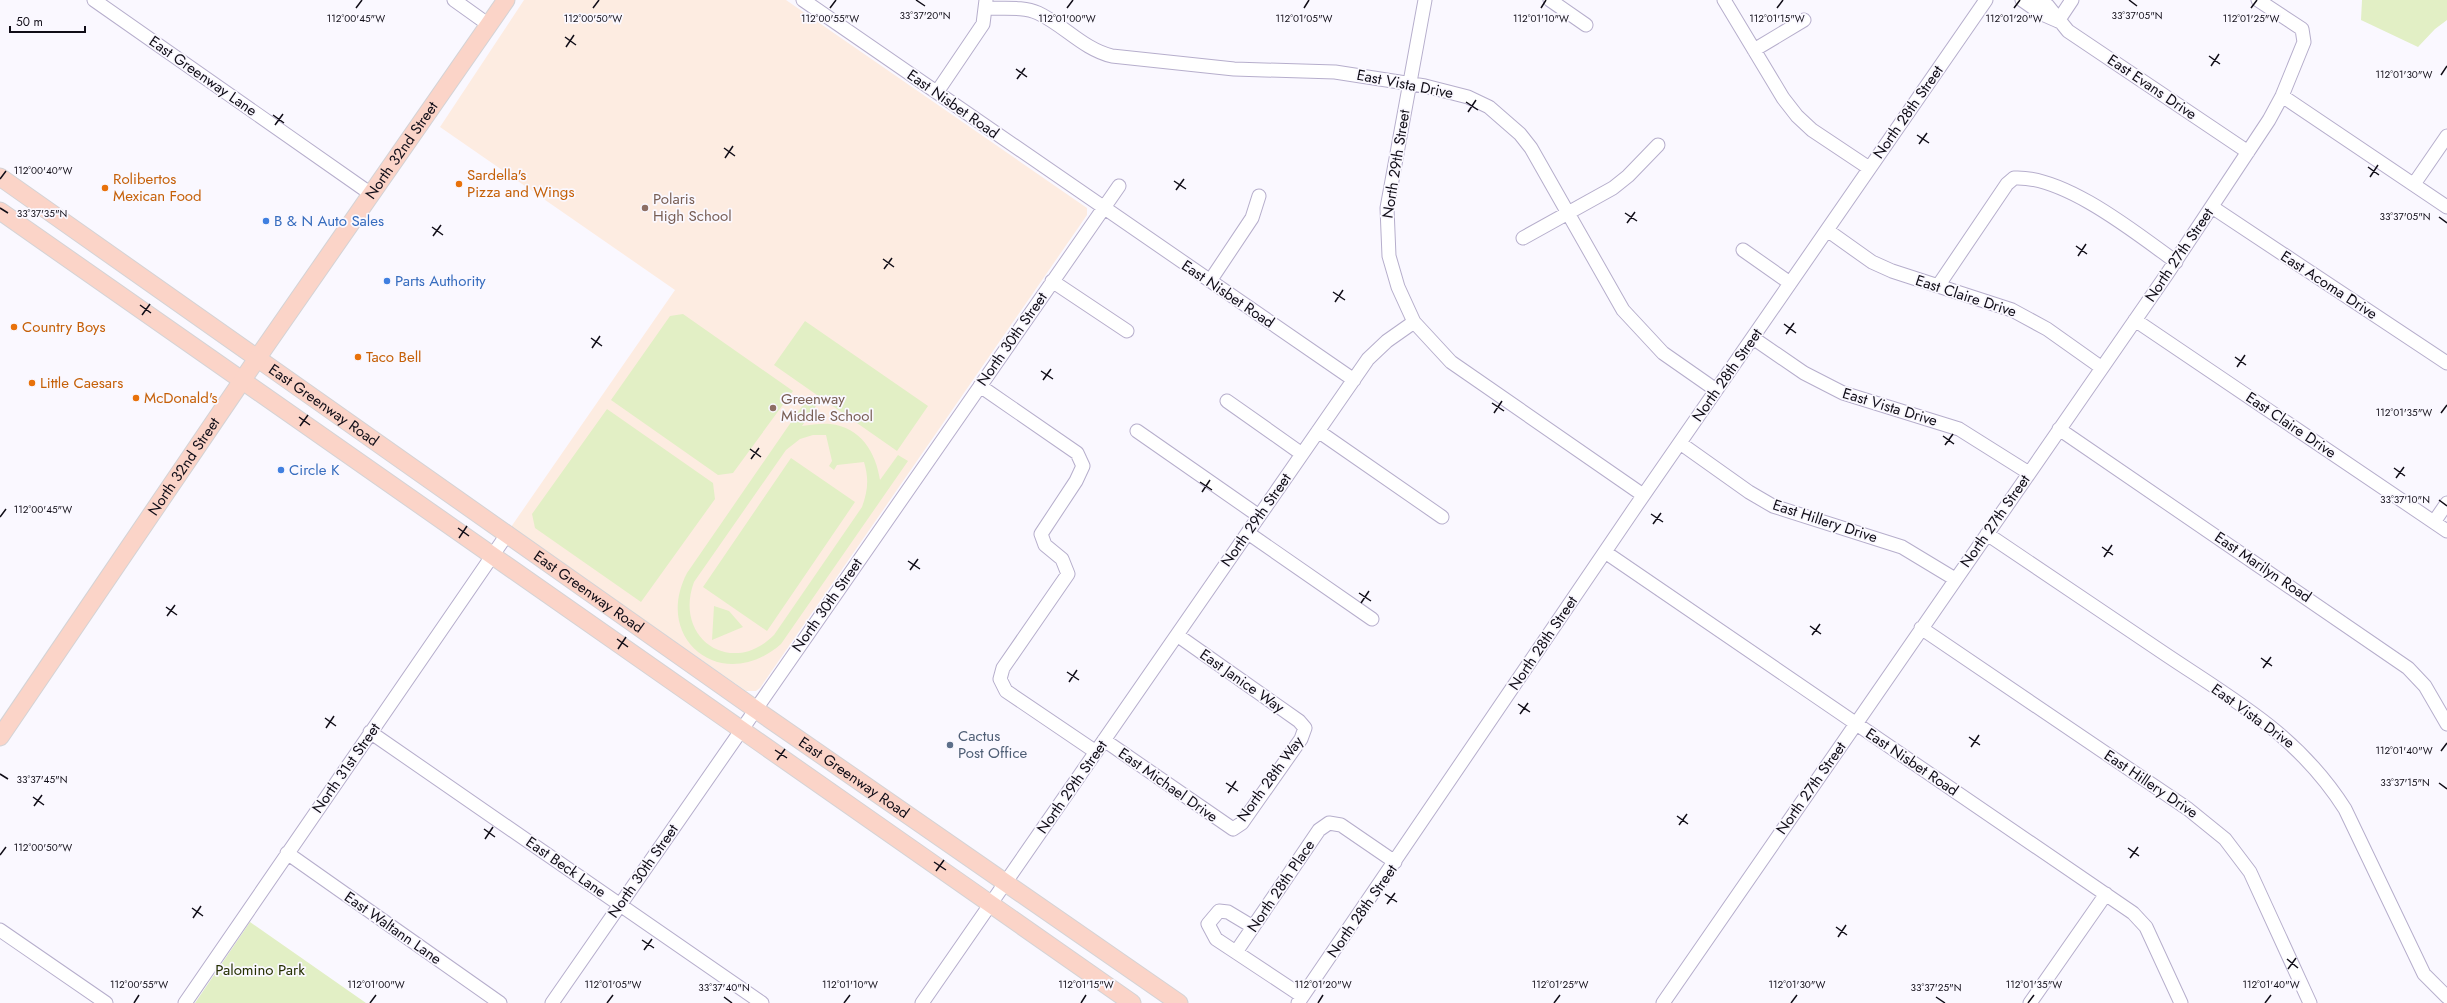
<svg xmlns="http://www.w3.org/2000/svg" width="2447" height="1003" font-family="Jost,sans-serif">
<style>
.education{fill:#fdece1}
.green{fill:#e2efc5;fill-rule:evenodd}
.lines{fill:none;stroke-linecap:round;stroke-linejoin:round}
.minor-casing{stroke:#b6aecc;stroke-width:15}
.major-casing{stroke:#d4d3d5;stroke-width:19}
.minor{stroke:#fff;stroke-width:13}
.major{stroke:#fbd4c8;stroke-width:17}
.ticks{fill:none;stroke:#100d17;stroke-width:1.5}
.food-dot{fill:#e8710a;stroke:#faf8ff;stroke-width:1.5}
.education-dot{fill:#8d6e63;stroke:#faf8ff;stroke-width:1.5}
.shop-dot{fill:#3f7fe0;stroke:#faf8ff;stroke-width:1.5}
.service-dot{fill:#5c6f8a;stroke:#faf8ff;stroke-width:1.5}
.labels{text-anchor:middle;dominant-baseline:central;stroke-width:3.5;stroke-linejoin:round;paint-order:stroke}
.street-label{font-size:15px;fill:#100d17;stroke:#faf8ff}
.food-label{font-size:15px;fill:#c56008;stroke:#faf8ff;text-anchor:start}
.education-label{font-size:15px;fill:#785e54;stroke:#faf8ff;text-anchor:start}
.shop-label{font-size:15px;fill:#366cbe;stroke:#faf8ff;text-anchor:start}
.service-label{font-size:15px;fill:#4e5e75;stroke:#faf8ff;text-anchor:start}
.park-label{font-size:15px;fill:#253001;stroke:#faf8ff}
.ticks-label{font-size:10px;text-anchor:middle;fill:#100d17;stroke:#faf8ff;stroke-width:3.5;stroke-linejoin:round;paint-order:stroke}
</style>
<rect width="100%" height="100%" fill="#faf8ff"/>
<path class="education" d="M 524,0 L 786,0 L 1087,208 L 1087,215 L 760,688 L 756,691 L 746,691 L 511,527 L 675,290 L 440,127 Z"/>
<path class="green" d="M 2362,0 L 2447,0 L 2447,20 L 2435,29 L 2418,47 L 2361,20 Z
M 683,314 L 793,391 L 733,473 L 718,475 L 611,400 L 670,316 Z
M 805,321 L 928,406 L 897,451 L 774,365 Z
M 807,399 L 816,406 L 802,426 C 811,425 821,423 830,424 C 861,427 876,453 880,480 L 898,455 L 908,461 L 781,644 C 723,695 652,640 687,573 ZM 813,435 L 826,435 L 832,461 L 829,466 L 834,470 L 837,465 L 864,462 C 869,479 868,490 862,507 L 774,635 C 731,678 673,638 694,582 L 786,450 L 800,439 Z
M 607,409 L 713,483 L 715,499 L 641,602 L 535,528 L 532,514 Z
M 791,458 L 855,502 L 767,631 L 703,587 Z
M 714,606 L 729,611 L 743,627 L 712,640 Z
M 250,922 L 366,1003 L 195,1003 Z"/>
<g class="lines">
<g class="minor-casing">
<path id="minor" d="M 94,0 L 371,194
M 454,0 L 489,25
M 803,0 L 1354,380
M 1425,0 L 1387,208 L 1389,256 L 1398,287 L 1414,322 L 1451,362 L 1643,495
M 1550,0 L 1586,25
M 1724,0 L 1783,98 L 1797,116 L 1812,130 L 1869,168
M 2022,0 L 2042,14 L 2058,21
M 2040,0 L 2048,6 L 2068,31 L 2248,152
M 986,8 C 1003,9 1023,6 1038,13 C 1064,25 1083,49 1112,56 L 1234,69 L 1335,72 L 1425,86 L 1468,97 L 1489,107 L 1520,134 L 1531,148 L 1623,310 L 1663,353 L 1716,390
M 2058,21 L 2072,0
M 1754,50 L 1804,20
M 937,92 L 983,24 L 986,0
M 2282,96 L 2447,207
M 2414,184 L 2447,136
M 2212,207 L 2447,363
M 1827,230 L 1872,262 L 1892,271 L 2012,310 L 2047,329 L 2102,368
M 1523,238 L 1613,188 L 1628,176 L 1658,145
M 1743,250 L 1790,283
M 1052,281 L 1127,331
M 1210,281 L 1252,218 L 1259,196
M 1938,286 L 2007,184 L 2014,178 C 2064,175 2136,233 2176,262
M 2135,320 L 2447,531
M 1753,338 L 1804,373 L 1843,393 L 1959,429 L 2029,473
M 980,386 L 1077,453 L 1083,466 L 1076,481 L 1041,534 L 1045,545 L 1062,559 L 1068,574 L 1003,668 L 1000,679 L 1006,691 L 1096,752
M 1227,401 L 1302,454
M 2059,429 L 2408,668 L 2425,686 L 2447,724
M 1137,431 L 1259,516
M 1318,431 L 1442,517
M 1680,443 L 1749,492 L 1773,506 L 1902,547 L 1955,579
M 2434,522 L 2447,503
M 1248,533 L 1372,619
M 1987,534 C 2046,574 2106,614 2165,654 C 2235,701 2298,735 2345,809 L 2424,974 L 2447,997
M 1605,552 L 2133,913 L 2146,927 L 2181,1003
M 1921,628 L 2188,809 L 2225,839 L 2250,872 L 2310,1003
M 370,732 L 762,1003
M 1104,740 L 1233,829 L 1242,823 L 1301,739 L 1305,728 L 1299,721 L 1177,635
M 287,853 L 500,1003
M 1253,927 L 1228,912 L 1219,911 L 1208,924 L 1216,939 L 1302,996
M 0,930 L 106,1003
M 1236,952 L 1319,830 L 1329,823 L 1341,825 L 1395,862
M 185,1003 L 508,533
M 552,1003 L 1119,186
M 922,1003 L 1368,359 L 1387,341 L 1414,322
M 1298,1003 L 1634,509 L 1986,0
M 1663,1003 L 2167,274 L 2269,120 L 2282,96 L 2304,42 L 2302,29 L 2258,0
M 2030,1003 L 2106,894"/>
</g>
<g class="major-casing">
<g id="major">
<path id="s1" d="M 0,177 L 755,709 L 1179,1003"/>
<path d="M 0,211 L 1132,1003"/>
<path id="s2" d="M 0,737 L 265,347 L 506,0"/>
</g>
</g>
<use href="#minor" class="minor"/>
<use href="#major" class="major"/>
</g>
<path class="ticks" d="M 916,0 L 925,6M 2129,0 L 2137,6M 356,8 L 362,0M 593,8 L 599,0M 830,8 L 836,0M 1067,8 L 1073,0M 1304,8 L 1309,0M 1541,8 L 1546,0M 1777,8 L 1783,0M 2014,8 L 2020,0M 2251,8 L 2257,0M 565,37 L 576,45M 566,47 L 574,35M 2209,56 L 2220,64M 2211,66 L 2219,54M 1016,69 L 1027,77M 2441,75 L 2447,66M 1017,79 L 1025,68M 1466,102 L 1478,110M 1468,112 L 1476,100M 273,115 L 284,123M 275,125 L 283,114M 1917,135 L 1929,143M 1919,144 L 1927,133M 724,148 L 735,156M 725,158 L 733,146M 2368,167 L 2379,175M 2370,177 L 2378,165M 0,179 L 6,171M 1174,181 L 1186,189M 1176,190 L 1184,179M 0,208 L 8,213M 1625,213 L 1637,221M 2439,217 L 2447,223M 1627,223 L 1635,212M 432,227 L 443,235M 433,236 L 441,225M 2076,246 L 2087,254M 2078,256 L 2086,244M 883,259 L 894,267M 884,269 L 892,258M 1333,292 L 1345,300M 1335,302 L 1343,290M 140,305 L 151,313M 142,315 L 150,304M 1784,324 L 1796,333M 1786,334 L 1794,323M 591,338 L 602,346M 592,348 L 600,336M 2235,357 L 2246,365M 2237,367 L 2245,355M 1041,371 L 1053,379M 1043,380 L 1051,369M 1492,403 L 1504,411M 1494,413 L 1502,401M 2441,413 L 2447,405M 299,417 L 310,425M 300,426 L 308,415M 1943,436 L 1954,444M 1945,445 L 1953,434M 750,449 L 761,457M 751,459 L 759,448M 2394,468 L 2405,476M 2396,478 L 2404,467M 1200,482 L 1212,490M 1202,492 L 1210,480M 2439,500 L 2447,506M 1651,514 L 1663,522M 0,517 L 6,509M 1653,524 L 1661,513M 458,528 L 469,536M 459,538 L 467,526M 2102,547 L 2113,555M 2104,557 L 2112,545M 908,561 L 920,569M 910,570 L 918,559M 1359,593 L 1371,601M 1361,603 L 1369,591M 166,607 L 177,615M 167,616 L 175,605M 1810,626 L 1821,634M 1812,635 L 1820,624M 617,639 L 628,647M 618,649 L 626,637M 2261,658 L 2272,666M 2263,668 L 2271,657M 1067,672 L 1079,680M 1069,682 L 1077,670M 1518,704 L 1530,712M 1520,714 L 1528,703M 325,718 L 336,726M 326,728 L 334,716M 1969,737 L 1980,745M 1971,747 L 1979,735M 775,750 L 787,758M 2441,751 L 2447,743M 777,760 L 785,749M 0,774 L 8,779M 1226,783 L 1238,791M 2439,783 L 2447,789M 1228,793 L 1236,781M 33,797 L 44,805M 34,806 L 42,795M 1677,816 L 1688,824M 1679,825 L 1687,814M 484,829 L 495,837M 485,839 L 493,827M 2128,848 L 2139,856M 0,855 L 6,847M 2130,858 L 2138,847M 934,862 L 946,870M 936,871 L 944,860M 1385,894 L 1397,902M 1387,904 L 1395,893M 192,908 L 203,916M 193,918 L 201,906M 1836,927 L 1847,935M 1838,937 L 1846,925M 642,940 L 654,948M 644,950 L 652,939M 2287,959 L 2298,968M 2288,969 L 2296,958M 724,997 L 732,1003M 1936,997 L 1945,1003M 134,1003 L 139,995M 370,1003 L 376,995M 607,1003 L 613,995M 844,1003 L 850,995M 1081,1003 L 1086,995M 1318,1003 L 1323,995M 1554,1003 L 1560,995M 1791,1003 L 1797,995M 2028,1003 L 2034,995M 2265,1003 L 2271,995"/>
<g class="food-dot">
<circle cx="459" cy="184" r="4"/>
<circle cx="105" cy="188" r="4"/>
<circle cx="14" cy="327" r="4"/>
<circle cx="358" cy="357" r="4"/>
<circle cx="32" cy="383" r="4"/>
<circle cx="136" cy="398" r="4"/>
</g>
<g class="education-dot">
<circle cx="645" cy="208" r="4"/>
<circle cx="773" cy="408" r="4"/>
</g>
<g class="shop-dot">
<circle cx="266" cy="221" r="4"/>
<circle cx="387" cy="281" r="4"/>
<circle cx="281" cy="470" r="4"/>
</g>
<circle class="service-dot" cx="950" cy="745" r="4"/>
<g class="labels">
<g class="street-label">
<text transform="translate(203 76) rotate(35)">East Greenway Lane</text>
<text transform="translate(1405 84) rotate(11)">East Vista Drive</text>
<text transform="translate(2152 87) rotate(34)">East Evans Drive</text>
<text transform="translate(953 104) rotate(35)">East Nisbet Road</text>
<text transform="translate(1908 112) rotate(-55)">North 28th Street</text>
<text stroke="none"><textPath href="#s2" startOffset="711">North 32nd Street</textPath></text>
<text transform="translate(1396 164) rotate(-81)">North 29th Street</text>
<text transform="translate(2179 255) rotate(-56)">North 27th Street</text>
<text transform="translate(2329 285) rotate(33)">East Acoma Drive</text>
<text transform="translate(1228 294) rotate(34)">East Nisbet Road</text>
<text transform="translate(1966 296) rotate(18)">East Claire Drive</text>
<text transform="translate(1012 339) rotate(-55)">North 30th Street</text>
<text transform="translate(1727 375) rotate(-55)">North 28th Street</text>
<text stroke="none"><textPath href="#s1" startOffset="396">East Greenway Road</textPath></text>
<text transform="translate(1890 407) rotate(17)">East Vista Drive</text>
<text transform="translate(2291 425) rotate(34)">East Claire Drive</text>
<text stroke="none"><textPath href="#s2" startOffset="327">North 32nd Street</textPath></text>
<text transform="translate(1256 520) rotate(-55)">North 29th Street</text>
<text transform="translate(1825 521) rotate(18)">East Hillery Drive</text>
<text transform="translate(1995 521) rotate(-55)">North 27th Street</text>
<text transform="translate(2263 567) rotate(34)">East Marilyn Road</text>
<text stroke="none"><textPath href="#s1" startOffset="720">East Greenway Road</textPath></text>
<text transform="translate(827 605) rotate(-55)">North 30th Street</text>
<text transform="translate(1543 643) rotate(-56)">North 28th Street</text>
<text transform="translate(1242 681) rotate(35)">East Janice Way</text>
<text transform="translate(2253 716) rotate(36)">East Vista Drive</text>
<text transform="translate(1912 762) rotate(34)">East Nisbet Road</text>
<text transform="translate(346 768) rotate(-55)">North 31st Street</text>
<text stroke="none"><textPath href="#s1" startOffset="1044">East Greenway Road</textPath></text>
<text transform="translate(1270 779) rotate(-54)">North 28th Way</text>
<text transform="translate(2151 784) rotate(34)">East Hillery Drive</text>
<text transform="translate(1168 785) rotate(35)">East Michael Drive</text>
<text transform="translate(1072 787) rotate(-55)">North 29th Street</text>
<text transform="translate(1811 788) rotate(-55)">North 27th Street</text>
<text transform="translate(566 867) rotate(35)">East Beck Lane</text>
<text transform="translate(643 871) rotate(-55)">North 30th Street</text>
<text transform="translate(1281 886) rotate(-56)">North 28th Place</text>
<text transform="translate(1362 911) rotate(-55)">North 28th Street</text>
<text transform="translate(393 928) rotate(35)">East Waltann Lane</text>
</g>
<g class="food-label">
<text x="467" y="175">Sardella's<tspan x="467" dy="17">Pizza and Wings</tspan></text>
<text x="113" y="179">Rolibertos<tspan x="113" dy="17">Mexican Food</tspan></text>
<text x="22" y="327">Country Boys</text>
<text x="366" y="357">Taco Bell</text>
<text x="40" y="383">Little Caesars</text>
<text x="144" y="398">McDonald's</text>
</g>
<g class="education-label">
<text x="653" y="199">Polaris<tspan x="653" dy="17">High School</tspan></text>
<text x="781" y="399">Greenway<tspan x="781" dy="17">Middle School</tspan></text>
</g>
<g class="shop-label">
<text x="274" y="221">B &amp; N Auto Sales</text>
<text x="395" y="281">Parts Authority</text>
<text x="289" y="470">Circle K</text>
</g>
<g class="service-label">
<text x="958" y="736">Cactus<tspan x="958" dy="17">Post Office</tspan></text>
</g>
<g class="park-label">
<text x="260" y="970">Palomino Park</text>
</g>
</g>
<g class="ticks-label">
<text x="2137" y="19">33°37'05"N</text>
<text x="925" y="19">33°37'20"N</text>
<text x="356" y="22">112°00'45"W</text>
<text x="593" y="22">112°00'50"W</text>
<text x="830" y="22">112°00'55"W</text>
<text x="1067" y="22">112°01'00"W</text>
<text x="1304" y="22">112°01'05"W</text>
<text x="1541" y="22">112°01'10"W</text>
<text x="1777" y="22">112°01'15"W</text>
<text x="2014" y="22">112°01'20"W</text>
<text x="2251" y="22">112°01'25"W</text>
<text x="2404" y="78">112°01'30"W</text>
<text x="43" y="174">112°00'40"W</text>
<text x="42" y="217">33°37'35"N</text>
<text x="2405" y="220">33°37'05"N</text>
<text x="2404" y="416">112°01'35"W</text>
<text x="2405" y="503">33°37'10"N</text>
<text x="43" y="513">112°00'45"W</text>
<text x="2404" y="754">112°01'40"W</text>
<text x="42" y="783">33°37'45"N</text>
<text x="2405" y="786">33°37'15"N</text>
<text x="43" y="851">112°00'50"W</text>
<text x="139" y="988">112°00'55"W</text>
<text x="376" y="988">112°01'00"W</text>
<text x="613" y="988">112°01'05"W</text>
<text x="850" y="988">112°01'10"W</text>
<text x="1086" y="988">112°01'15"W</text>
<text x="1323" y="988">112°01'20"W</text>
<text x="1560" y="988">112°01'25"W</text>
<text x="1797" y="988">112°01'30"W</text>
<text x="2034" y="988">112°01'35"W</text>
<text x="2271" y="988">112°01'40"W</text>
<text x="724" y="991">33°37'40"N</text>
<text x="1936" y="991">33°37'25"N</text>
</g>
<path d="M10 26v6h75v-6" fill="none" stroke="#100d17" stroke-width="2"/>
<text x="16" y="26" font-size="12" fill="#100d17" stroke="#faf8ff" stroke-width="3" paint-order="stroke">50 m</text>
</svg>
